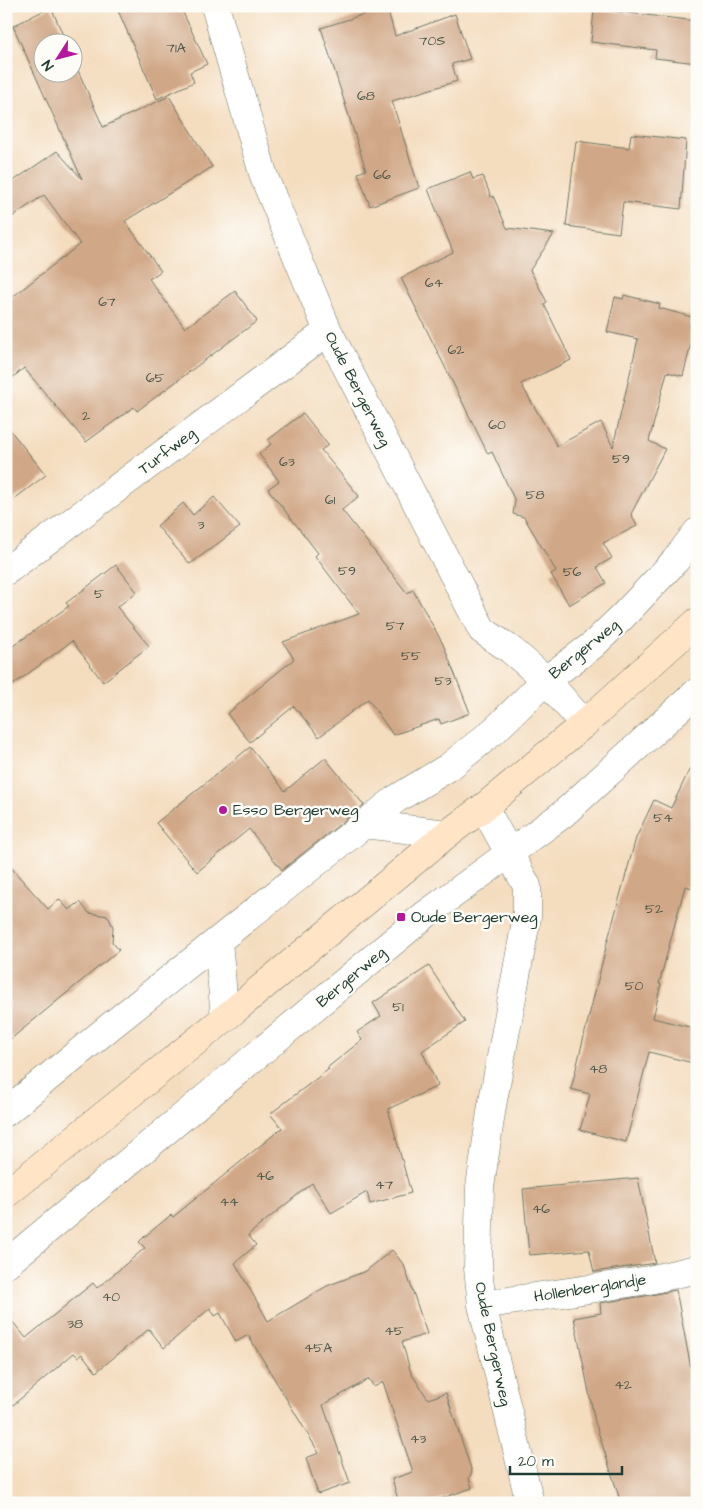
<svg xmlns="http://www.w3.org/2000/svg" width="703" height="1509" font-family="'Architects Daughter',sans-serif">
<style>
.building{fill:#d1a887}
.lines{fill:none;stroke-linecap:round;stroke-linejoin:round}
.minor-casing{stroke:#6a7565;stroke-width:29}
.secondary-casing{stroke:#6a7565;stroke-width:29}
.minor{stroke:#fff;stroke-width:28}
.secondary{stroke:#ffe4c6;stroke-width:28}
.poi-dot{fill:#b5179e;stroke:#fdfcf7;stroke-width:2}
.labels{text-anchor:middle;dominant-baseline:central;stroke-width:5;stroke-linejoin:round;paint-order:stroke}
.number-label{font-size:14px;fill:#4c5849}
.street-label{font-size:16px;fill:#1f3d34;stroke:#fdfcf7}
.poi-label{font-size:16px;fill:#1f3d34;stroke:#fdfcf7;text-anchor:start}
</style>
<rect width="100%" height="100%" fill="#fdfcf7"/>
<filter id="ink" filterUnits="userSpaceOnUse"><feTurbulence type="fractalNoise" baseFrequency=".02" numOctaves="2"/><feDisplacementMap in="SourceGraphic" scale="10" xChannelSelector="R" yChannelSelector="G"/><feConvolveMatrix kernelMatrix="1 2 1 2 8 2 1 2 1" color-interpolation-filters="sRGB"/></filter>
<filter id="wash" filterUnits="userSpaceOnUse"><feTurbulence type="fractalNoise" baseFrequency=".0096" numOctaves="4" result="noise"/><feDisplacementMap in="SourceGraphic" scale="20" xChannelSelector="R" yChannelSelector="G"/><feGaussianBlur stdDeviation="1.12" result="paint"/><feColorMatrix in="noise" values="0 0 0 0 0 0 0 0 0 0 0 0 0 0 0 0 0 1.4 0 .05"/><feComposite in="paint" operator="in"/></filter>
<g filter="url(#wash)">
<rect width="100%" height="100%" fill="#f4ddbf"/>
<g id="blocks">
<path class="building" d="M 116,6 L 180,6 L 207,64 L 190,72 L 194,82 L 157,99 Z
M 51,7 L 66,42 L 42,42 L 42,72 L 72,72 L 72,57 L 103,127 L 169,96 L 212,167 L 125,221 L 161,271 L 149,279 L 185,328 L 235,291 L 257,321 L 137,411 L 134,407 L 86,442 L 24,368 L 6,383 L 6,302 L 80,244 L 44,195 L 6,221 L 6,186 L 57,151 L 82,179 L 13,26 Z
M 387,7 L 395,36 L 455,14 L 470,59 L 452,64 L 457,81 L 392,101 L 419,188 L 370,206 L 358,173 L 366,170 L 321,28 Z
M 594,9 L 697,21 L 697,63 L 655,58 L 656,50 L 591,42 Z
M 631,134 L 686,140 L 681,209 L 623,202 L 619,233 L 566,226 L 576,141 L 629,148 Z
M 470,172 L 473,179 L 483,176 L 491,197 L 493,196 L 507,228 L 554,234 L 530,270 L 547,302 L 544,304 L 571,360 L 521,384 L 557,446 L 601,422 L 613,447 L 638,339 L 607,332 L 615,297 L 623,299 L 624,295 L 660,304 L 659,308 L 692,317 L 690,327 L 695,328 L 683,376 L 667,372 L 649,441 L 665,449 L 631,514 L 637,526 L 603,543 L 612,558 L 597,567 L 606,583 L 569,605 L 551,574 L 556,571 L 524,517 L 513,514 L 515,501 L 492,452 L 488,454 L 401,278 L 453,252 L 428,189 Z
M 303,413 L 328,445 L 321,450 L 359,496 L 342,510 L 407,593 L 413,590 L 443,644 L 470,713 L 441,724 L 439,719 L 393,735 L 368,699 L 319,737 L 294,706 L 250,742 L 227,714 L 294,659 L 283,642 L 359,614 L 315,556 L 318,553 L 268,489 L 279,481 L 259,454 L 271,444 L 268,440 Z
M 6,425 L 46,475 L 6,505 Z
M 214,497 L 240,527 L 190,564 L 157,526 L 183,503 L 193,515 Z
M 116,565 L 137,592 L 117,607 L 149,646 L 103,682 L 72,641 L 6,690 L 6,651 L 69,606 L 66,603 Z
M 250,747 L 285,791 L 325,758 L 364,805 L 282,870 L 249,829 L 197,872 L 156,823 Z
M 697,754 L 697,889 L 685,886 L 659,984 L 661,984 L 653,1018 L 697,1029 L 697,1064 L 649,1052 L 626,1142 L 580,1130 L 590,1094 L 571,1089 L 607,943 L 636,838 L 654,800 L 671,808 Z
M 6,862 L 48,909 L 59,899 L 69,910 L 80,902 L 89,913 L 108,916 L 113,927 L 112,942 L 119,950 L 6,1043 Z
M 429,966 L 465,1022 L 422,1051 L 438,1086 L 388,1109 L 411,1193 L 370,1204 L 367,1192 L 331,1213 L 312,1183 L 248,1235 L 256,1245 L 235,1263 L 268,1321 L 327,1286 L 366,1271 L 392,1250 L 404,1265 L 427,1334 L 402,1342 L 411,1373 L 428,1399 L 446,1393 L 472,1472 L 469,1478 L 472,1488 L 428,1503 L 399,1503 L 392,1479 L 413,1472 L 383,1382 L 374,1387 L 369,1379 L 323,1405 L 350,1483 L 318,1494 L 306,1458 L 319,1453 L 248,1335 L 236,1342 L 220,1313 L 215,1316 L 210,1308 L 164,1348 L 149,1329 L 96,1372 L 82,1354 L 78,1357 L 74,1353 L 6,1411 L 6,1314 L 26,1338 L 93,1283 L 97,1288 L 145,1248 L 139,1242 L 144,1237 L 171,1215 L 173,1217 L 282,1128 L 270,1114 L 329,1069 L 327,1068 L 362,1040 L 357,1032 L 381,1016 L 373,1003 Z
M 638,1178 L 655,1263 L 594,1272 L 589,1250 L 529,1255 L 523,1189 Z
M 676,1290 L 697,1400 L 697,1503 L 621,1503 L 595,1422 L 574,1318 L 601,1313 L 600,1303 L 651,1295 Z"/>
</g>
</g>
<g filter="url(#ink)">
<use href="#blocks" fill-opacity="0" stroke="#6a7565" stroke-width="1"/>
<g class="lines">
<g class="minor-casing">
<path id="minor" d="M 215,6 L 264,177 L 328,331 L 482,630 L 511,650 L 546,680 L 584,724
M 6,571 L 328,331
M 484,807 L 527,886 L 527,916 L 492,1106 L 480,1187 L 478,1268 L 482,1305 L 530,1503
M 364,824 L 447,834
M 218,941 L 225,1018
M 6,1112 L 112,1025 L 396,799 L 449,767 L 495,730 L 546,680 L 593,645 L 623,616 L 675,561 L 697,532
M 6,1264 L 425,915 L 563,814 L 697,692
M 482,1305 L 649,1280 L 697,1269"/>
</g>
<g class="secondary-casing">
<path id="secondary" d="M 6,1194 L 225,1018 L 447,834 L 484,807 L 584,724 L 697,622"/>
</g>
<use href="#minor" class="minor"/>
<use href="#secondary" class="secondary"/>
</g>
</g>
<g class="poi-dot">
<circle cx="223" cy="810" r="5"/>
<rect x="396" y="912" width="10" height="10" rx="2.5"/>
</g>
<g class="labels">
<g class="number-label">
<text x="432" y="41">70S</text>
<text x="176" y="48">71A</text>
<text x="366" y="96">68</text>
<text x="382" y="175">66</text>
<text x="434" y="283">64</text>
<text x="107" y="302">67</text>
<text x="456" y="350">62</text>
<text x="155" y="378">65</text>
<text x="86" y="416">2</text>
<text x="497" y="425">60</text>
<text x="621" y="459">59</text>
<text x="287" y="462">63</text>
<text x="535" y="495">58</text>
<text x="330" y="500">61</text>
<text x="201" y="525">3</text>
<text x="347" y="571">59</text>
<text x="572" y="572">56</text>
<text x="99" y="594">5</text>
<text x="395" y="626">57</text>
<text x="411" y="656">55</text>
<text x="443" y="681">53</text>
<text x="663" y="818">54</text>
<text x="654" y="909">52</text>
<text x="634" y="986">50</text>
<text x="398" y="1007">51</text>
<text x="598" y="1069">48</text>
<text x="265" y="1176">46</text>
<text x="384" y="1185">47</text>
<text x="229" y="1202">44</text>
<text x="541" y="1209">46</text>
<text x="111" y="1297">40</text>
<text x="75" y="1324">38</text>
<text x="394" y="1331">45</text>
<text x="318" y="1348">45A</text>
<text x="623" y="1385">42</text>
<text x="418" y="1439">43</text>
</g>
<g class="street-label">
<text transform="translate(358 389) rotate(63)">Oude Bergerweg</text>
<text transform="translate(167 451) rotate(-37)">Turfweg</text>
<text transform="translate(584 649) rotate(-39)">Bergerweg</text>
<text transform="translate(351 977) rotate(-40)">Bergerweg</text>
<text transform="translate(590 1288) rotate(-9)">Hollenberglandje</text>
<text transform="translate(493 1344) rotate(78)">Oude Bergerweg</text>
</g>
<g class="poi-label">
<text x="233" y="810">Esso Bergerweg</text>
<text x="411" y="917">Oude Bergerweg</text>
</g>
</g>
<rect width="703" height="1509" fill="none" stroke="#fdfcf7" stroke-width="25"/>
<g transform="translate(58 58) rotate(234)"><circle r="24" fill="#fdfcf7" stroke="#a4b0a9"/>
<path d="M0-4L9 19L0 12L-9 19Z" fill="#b5179e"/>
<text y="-8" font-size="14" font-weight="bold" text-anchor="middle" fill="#1f3d34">N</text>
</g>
<path d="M510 1466v8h112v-8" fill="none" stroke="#1f3d34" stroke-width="2.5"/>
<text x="518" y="1466" font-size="15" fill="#1f3d34" stroke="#fdfcf7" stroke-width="4" paint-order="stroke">20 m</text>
</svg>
